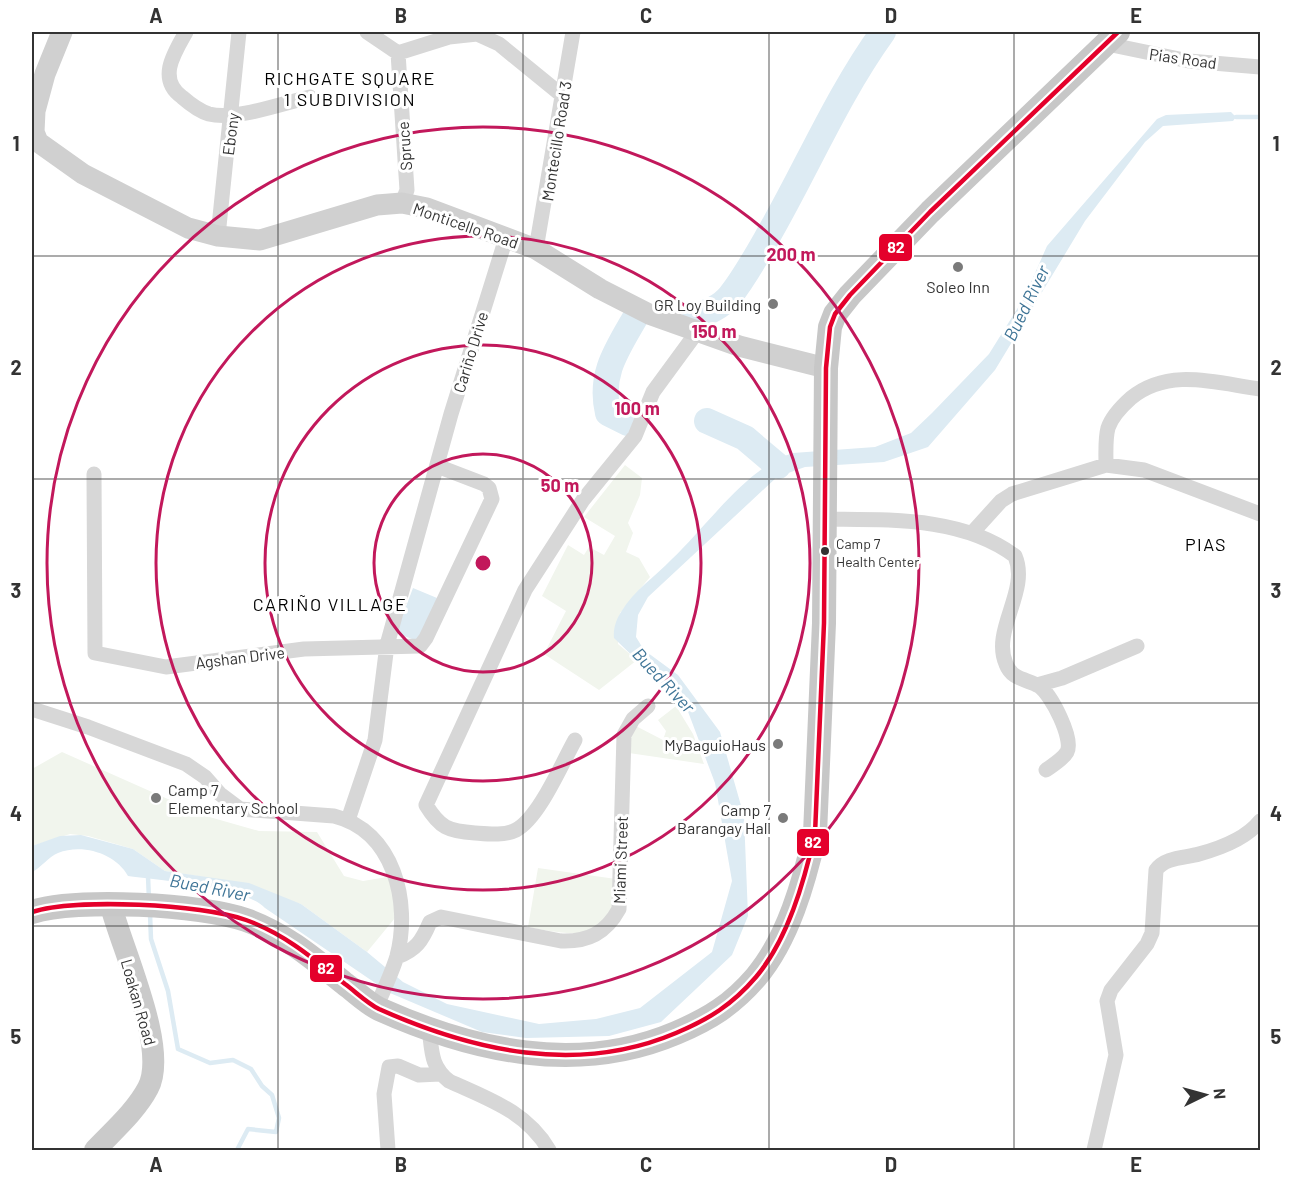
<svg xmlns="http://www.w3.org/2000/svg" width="1292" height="1182" font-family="Barlow,sans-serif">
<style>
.green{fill:#f1f5ed}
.water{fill:#ddebf3}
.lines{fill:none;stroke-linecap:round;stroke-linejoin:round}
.stream{stroke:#ddebf3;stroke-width:4.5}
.river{stroke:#ddebf3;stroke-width:26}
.minor{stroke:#d7d7d7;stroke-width:15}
.secondary{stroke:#d0d0d0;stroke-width:21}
.primary{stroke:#cacaca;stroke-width:22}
.trunk{stroke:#c7c7c7;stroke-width:24}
.bus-1-casing{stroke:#fff;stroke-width:9}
.bus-1{stroke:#e4002b;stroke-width:4.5}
.grid{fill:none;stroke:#333;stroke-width:1.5;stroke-opacity:0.55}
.ring{fill:none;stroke:#c2185b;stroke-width:3}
.poi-dot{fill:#7a7a7a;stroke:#fff;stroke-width:2}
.bus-dot{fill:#333;stroke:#fff;stroke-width:2}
.labels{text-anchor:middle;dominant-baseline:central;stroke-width:6;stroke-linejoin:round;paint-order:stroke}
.bus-label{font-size:14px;fill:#333;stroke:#fff;text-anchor:start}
.street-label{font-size:16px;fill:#333;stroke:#fff}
.poi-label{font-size:16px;fill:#333;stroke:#fff;text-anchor:end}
.neighbourhood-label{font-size:18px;letter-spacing:1.5px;fill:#000;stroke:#fff}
.water-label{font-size:18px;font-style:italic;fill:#3f7597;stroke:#fff}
.centre{fill:#c2185b;stroke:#fff;stroke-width:3}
.ring-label{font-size:18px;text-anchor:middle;font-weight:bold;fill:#c2185b;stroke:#fff;stroke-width:6;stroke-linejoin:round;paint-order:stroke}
.line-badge{stroke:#fff;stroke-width:2}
.badge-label{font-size:16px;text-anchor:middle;font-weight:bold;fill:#fff}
.neatline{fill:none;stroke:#333;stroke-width:2}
.grid-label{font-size:20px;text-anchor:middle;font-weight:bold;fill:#333}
</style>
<rect width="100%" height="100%" fill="#fff"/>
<path class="green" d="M 625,465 L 642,478 L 640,495 L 628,523 L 633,533 L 626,552 L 639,558 L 650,577 L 620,613 L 618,644 L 637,660 L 599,690 L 544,654 L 566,611 L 542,596 L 568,545 L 584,555 L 589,547 L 604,555 L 615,536 L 584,517 Z
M 676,706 L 693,734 L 704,764 L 622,752 L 632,724 L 663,740 L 666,731 L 658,720 Z
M 62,752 L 206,816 L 259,831 L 317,832 L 344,876 L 363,881 L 387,877 L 393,888 L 395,918 L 367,952 L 301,904 L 204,877 L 165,871 L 133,849 L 88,836 L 70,834 L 32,846 L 32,769 Z
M 538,868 L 616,879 C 616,888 619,904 615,912 C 599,943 556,932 528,927 Z"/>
<path class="water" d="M 1231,112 L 1236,117 L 1233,121 L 1163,126 L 1145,142 L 1085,221 L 995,370 L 928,447 L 884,462 L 805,467 L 777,477 L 648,597 L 638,615 L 636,637 L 644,650 L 678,675 L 720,732 L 744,816 L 748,916 L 732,955 L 661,1022 L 609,1036 L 526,1038 L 482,1032 L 390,993 L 265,908 C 246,887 158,880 128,876 C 116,854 83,843 58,853 C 48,857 42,867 32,872 L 32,846 L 60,836 L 81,835 L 133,849 L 165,871 L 249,883 L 301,904 L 367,952 L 403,982 L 447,1004 L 539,1024 L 596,1019 L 640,1008 L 712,952 L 732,881 L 715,783 L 687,709 L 614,638 C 613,629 616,620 621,612 C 634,590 655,577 672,559 C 706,527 748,466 793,453 L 875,447 L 911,433 L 932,413 L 989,354 L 1024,298 L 1047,246 L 1157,119 L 1166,115 Z
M 413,588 L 437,598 L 420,642 L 396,633 Z"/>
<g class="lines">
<path class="stream" d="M 1236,117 L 1260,117
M 148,876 L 149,900
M 150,914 L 151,939 L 168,991 L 178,1049 L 210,1063 L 233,1060 L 251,1069 L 262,1086 L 272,1095 L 279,1118 L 276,1132 L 248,1129 L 237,1150"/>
<path class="river" d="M 695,317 C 708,312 721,307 730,296 C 745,277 757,255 769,234 C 808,166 837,96 883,32
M 707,421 L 745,438 L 778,466
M 628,423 L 608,413 C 599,375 616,351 635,318"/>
<path class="minor" d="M 186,32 C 174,53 157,79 182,97 C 190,104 199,111 209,114 C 235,121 283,103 310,97
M 367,32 L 398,53 L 449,37 L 477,34 L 499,44 L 564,97
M 1107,44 L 1189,61 L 1260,67
M 398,53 L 407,190 L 402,203
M 218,236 L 239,32
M 536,249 L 573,32
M 1106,465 C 1106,453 1105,439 1108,428 C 1112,416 1122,406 1131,398 C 1169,367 1216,383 1260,389
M 94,474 L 95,653 L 166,667 L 304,649 L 420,646 L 426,638 L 492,499 L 489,488 L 484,484 L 437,466
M 824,519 C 887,520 962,516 1015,556 C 1030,591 991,630 1006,664 C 1012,680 1027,679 1039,686 C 1051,694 1074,739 1067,752 C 1063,759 1053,765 1046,770
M 972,533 L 1001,501 L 1012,494 L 1106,465 L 1144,470 L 1260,514
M 1037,685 L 1062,678 L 1137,646
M 32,709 L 88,727 L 186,764 L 205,777 L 220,794 L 240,809 L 334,816 C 394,831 411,902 397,956 C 392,973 383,991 376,1008
M 575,740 C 562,763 539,818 516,830 C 504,836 488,834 475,833 C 448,831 440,828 426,805 L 525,590 L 583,500 L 635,436 L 653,392 L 697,332
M 348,820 L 375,740 L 387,645 L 451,414 L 506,238
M 397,957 C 416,950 422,941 430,922 L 441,917 L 561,941 C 588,942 606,933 619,909 L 624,735 L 633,719 L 648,706
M 429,1028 C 432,1050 430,1066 449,1081 C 488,1099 526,1111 549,1150
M 388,1150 L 384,1094 L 389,1067 L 398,1066 L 419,1075 L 440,1074
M 1094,1150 L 1116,1055 L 1107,1001 L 1111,990 L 1147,944 L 1152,933 L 1156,870 C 1165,857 1185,858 1199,854 C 1221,848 1246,839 1260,821"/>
<path class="secondary" d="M 62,32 L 45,74 L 35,111 L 34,132 L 38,142 L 83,174 L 188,228 L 218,236 L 260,240 L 377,205 L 402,203 L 427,208 L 536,249 L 600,289 L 649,314 L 739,346 L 826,368"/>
<path class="primary" d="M 95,1150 C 113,1131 136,1111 148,1088 C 169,1049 122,949 111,906"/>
<path class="trunk" d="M 32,912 C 77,898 201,904 246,920 C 285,934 314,959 345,984 C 356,992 367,1003 379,1009 C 473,1051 577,1075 676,1033 C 709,1019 732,1005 756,977 C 788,939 804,882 815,834 L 824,623 L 826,368 L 830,327 L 835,314 L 850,295 L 930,212 L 1118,32"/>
<g class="bus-1-casing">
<path id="bus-1" d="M 32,912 C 77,898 201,904 246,920 C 285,934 314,959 345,984 C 356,992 367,1003 379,1009 C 473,1051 577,1075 676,1033 C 709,1019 732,1005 756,977 C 788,939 804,882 815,834 L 824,623 L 826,368 L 830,327 L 835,314 L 850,295 L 930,212 L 1118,32"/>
</g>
<use href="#bus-1" class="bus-1"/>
</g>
<path class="grid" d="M 278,32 L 278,1150M 523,32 L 523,1150M 769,32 L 769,1150M 1014,32 L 1014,1150M 32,256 L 1260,256M 32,479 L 1260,479M 32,703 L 1260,703M 32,926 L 1260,926"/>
<g class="ring">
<circle cx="483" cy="563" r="109"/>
<circle cx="483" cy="563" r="218"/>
<circle cx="483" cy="563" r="327"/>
<circle cx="483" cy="563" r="436"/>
</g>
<g class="poi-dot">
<circle cx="958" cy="267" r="6"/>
<circle cx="773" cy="304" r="6"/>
<circle cx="778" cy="744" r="6"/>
<circle cx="156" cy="798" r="6"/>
<circle cx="783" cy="818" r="6"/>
</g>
<circle class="bus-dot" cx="825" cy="551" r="5"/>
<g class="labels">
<g class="bus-label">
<text x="836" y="543">Camp 7<tspan x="836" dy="18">Health Center</tspan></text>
</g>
<g class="street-label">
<text transform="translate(1183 58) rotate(8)">Pias Road</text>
<text transform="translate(230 134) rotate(-83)">Ebony</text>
<text transform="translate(556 141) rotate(-81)">Montecillo Road 3</text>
<text transform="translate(404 146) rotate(-94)">Spruce</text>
<text transform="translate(466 225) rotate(19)">Monticello Road</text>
<text transform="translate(470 352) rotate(-73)">Cariño Drive</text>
<text transform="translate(240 657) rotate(-7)">Agshan Drive</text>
<text transform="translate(620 860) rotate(-88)">Miami Street</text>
<text transform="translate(139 1002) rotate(74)">Loakan Road</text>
</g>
<g class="poi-label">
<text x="958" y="286" text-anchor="middle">Soleo Inn</text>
<text x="761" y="304">GR Loy Building</text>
<text x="766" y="744">MyBaguioHaus</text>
<text x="168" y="789" text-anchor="start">Camp 7<tspan x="168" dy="18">Elementary School</tspan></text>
<text x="771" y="809">Camp 7<tspan x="771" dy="18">Barangay Hall</tspan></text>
</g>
<g class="neighbourhood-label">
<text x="350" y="78">RICHGATE SQUARE<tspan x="350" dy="21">1 SUBDIVISION</tspan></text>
<text x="1206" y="544">PIAS</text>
<text x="330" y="604">CARIÑO VILLAGE</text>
</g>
<g class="water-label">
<text transform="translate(1026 303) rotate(-64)">Bued River</text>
<text transform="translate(664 680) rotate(47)">Bued River</text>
<text transform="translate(210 887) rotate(11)">Bued River</text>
</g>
</g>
<circle cx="483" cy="563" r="9" class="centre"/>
<g class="ring-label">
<text x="791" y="261">200 m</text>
<text x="714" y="338">150 m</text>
<text x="637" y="415">100 m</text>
<text x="560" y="492">50 m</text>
</g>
<g class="line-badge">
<rect x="878" y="233" width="35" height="29" rx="6" fill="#e4002b"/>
<rect x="796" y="828" width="34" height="29" rx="6" fill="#e4002b"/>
<rect x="309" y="954" width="34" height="29" rx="6" fill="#e4002b"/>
</g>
<g class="badge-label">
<text x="896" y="253">82</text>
<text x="813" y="848">82</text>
<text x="326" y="974">82</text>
</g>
<rect width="1292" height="1182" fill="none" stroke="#ffffff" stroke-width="66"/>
<g transform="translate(1205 1095) rotate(85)" stroke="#ffffff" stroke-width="4.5" paint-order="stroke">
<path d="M0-4.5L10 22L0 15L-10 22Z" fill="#333333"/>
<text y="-9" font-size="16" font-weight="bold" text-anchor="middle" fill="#333333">N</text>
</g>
<rect x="33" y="33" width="1226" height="1116" class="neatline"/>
<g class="grid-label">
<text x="156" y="23">A</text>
<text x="401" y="23">B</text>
<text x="646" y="23">C</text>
<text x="891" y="23">D</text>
<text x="1136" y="23">E</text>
<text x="16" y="151">1</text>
<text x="1276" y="151">1</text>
<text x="16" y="375">2</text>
<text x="1276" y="375">2</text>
<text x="16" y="598">3</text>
<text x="1276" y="598">3</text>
<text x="16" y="821">4</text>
<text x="1276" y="821">4</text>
<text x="16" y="1044">5</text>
<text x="1276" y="1044">5</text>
<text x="156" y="1172">A</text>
<text x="401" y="1172">B</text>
<text x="646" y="1172">C</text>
<text x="891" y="1172">D</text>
<text x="1136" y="1172">E</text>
</g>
</svg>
